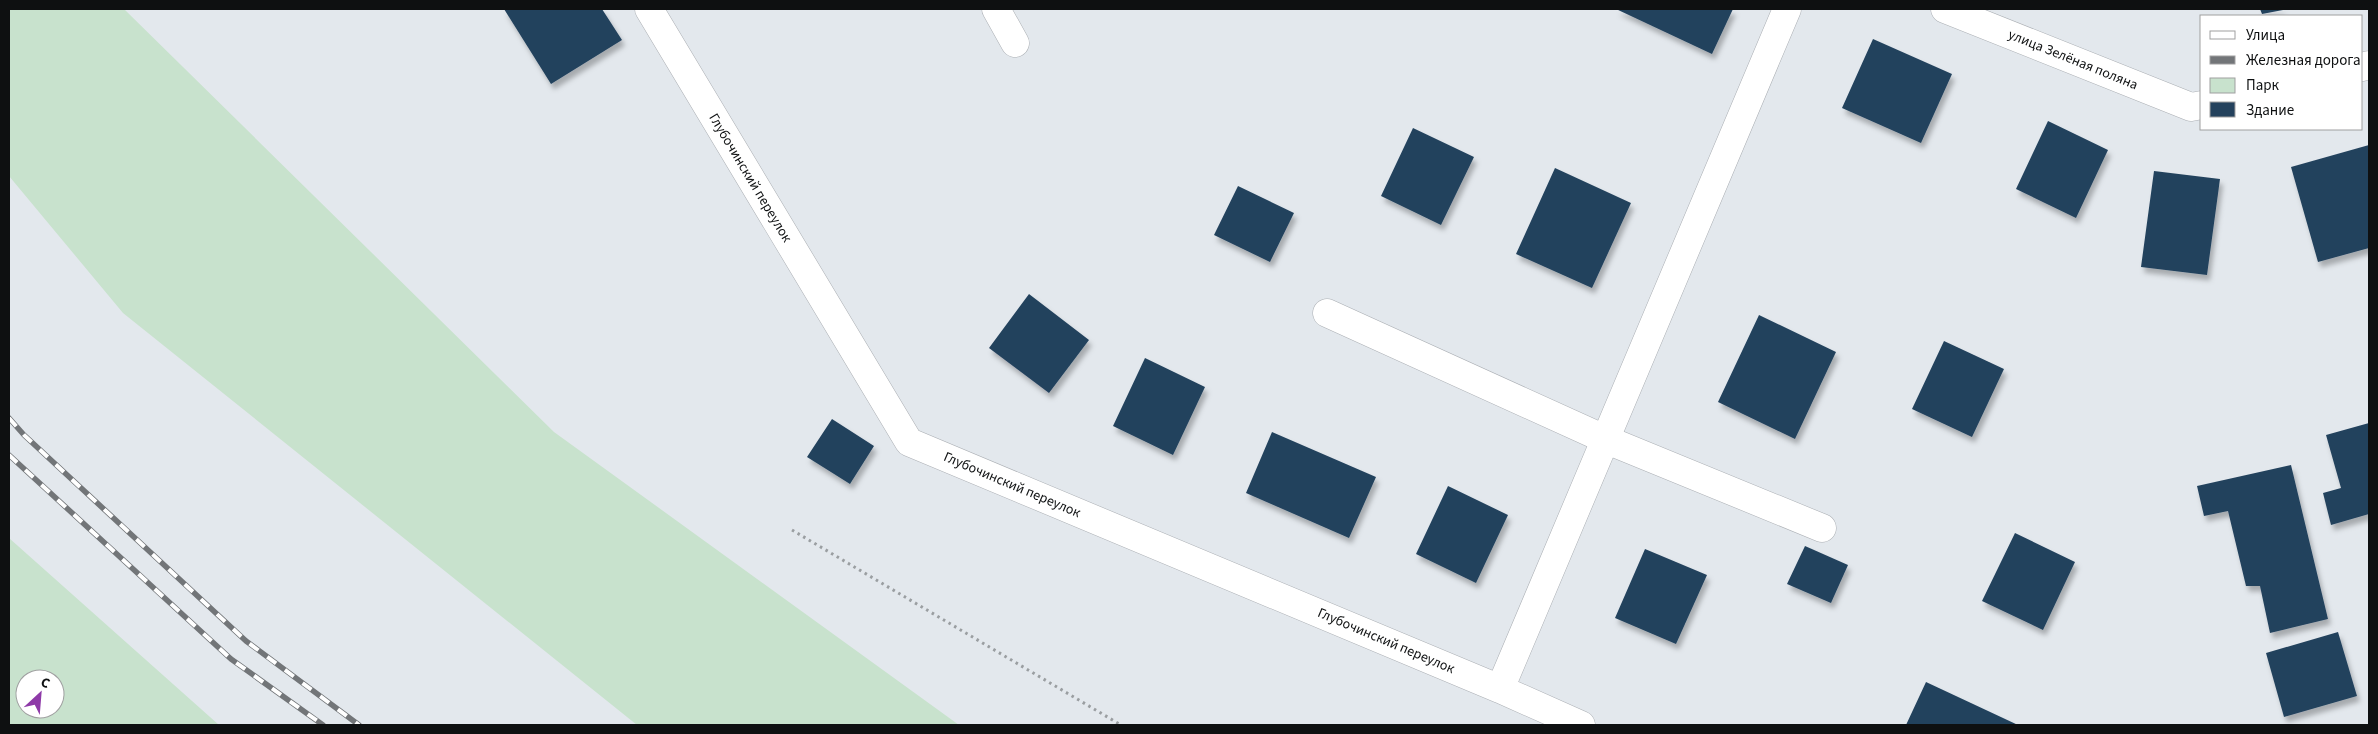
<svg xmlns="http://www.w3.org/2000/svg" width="2378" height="734" font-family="'Source Sans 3',sans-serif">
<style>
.green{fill:#c8e2cd;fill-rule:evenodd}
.building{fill:#24425d;filter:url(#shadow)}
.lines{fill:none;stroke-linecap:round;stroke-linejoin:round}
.minor-casing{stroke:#abafb4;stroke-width:29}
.path{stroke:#9a9ea1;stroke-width:3;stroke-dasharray:2.5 4;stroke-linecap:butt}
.minor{stroke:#fff;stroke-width:28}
.rail-casing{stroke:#727578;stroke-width:5.5}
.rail{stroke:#fff;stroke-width:4;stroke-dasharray:11;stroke-linecap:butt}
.labels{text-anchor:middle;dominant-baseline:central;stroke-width:5;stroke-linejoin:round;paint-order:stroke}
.street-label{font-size:14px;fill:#0e1011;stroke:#fff}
</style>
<defs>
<filter id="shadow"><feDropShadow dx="3" dy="5.5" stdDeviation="2.5" flood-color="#0004"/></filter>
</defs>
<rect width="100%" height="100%" fill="#e3e8ed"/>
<path class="green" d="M 9,9 L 124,9 L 554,432 L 959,725 L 637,725 L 123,313 L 9,176 Z
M 9,538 L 219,725 L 9,725 ZM 25,679 L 55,679 L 55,709 L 25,709 Z"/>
<path class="building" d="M 504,9 L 602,9 L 622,40 L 551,84 Z
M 1616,9 L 1733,9 L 1712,54 Z
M 2260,9 L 2283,9 L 2283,10 L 2262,14 Z
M 1873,39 L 1952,74 L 1921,143 L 1842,108 Z
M 2048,121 L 2108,150 L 2076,218 L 2016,189 Z
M 1413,128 L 1474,157 L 1441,225 L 1381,196 Z
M 2369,145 L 2369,248 L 2318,262 L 2291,167 Z
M 1555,168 L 1631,203 L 1592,288 L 1516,254 Z
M 2154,171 L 2220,179 L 2207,275 L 2141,267 Z
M 1238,186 L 1294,213 L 1270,262 L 1214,235 Z
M 1029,294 L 1089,340 L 1049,393 L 989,348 Z
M 1759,315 L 1836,352 L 1795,439 L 1718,402 Z
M 1944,341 L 2004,369 L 1972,437 L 1912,409 Z
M 1145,358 L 1205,387 L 1173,455 L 1113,426 Z
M 832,419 L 874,446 L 850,484 L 807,457 Z
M 2369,423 L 2369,514 L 2331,525 L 2323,493 L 2341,488 L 2326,435 Z
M 1272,432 L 1376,477 L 1349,538 L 1246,493 Z
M 2291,465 L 2328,619 L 2270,633 L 2260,586 L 2246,586 L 2228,511 L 2204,516 L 2197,486 Z
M 1448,486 L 1508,515 L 1476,583 L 1416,554 Z
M 2015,533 L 2075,562 L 2043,630 L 1982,601 Z
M 1805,546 L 1848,565 L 1831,603 L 1787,584 Z
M 1645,549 L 1707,575 L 1676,644 L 1615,618 Z
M 2338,632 L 2357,696 L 2284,717 L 2266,653 Z
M 1926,682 L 2018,725 L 1906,725 Z"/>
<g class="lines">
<g class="minor-casing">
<path id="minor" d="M 649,9 L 909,442 L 1500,689 L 1581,725
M 996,9 L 1015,43
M 1945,9 L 2191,107 L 2202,105
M 2362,67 L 2369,65
M 1327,313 L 1607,440 L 1822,528
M 1500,689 L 1787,9"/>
</g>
<path class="path" d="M 792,530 L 1121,725"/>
<use href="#minor" class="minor"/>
<g class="rail-casing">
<path id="rail" d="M 9,418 L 24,435 L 246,641 L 359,725
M 9,455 L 231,659 L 323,725"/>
</g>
<use href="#rail" class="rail"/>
</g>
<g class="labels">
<g class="street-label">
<text transform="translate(2073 60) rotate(22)">улица Зелёная поляна</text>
<text transform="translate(750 178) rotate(59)">Глубочинский переулок</text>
<text transform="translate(1012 485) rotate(23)">Глубочинский переулок</text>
<text transform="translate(1386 641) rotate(23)">Глубочинский переулок</text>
</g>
</g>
<rect width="2378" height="734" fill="none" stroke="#0e1011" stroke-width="20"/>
<rect x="2200" y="15" width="162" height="115" fill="#ffffff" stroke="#9f9fa0"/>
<rect x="2210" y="31" width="25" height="8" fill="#ffffff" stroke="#9f9fa0"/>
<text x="2246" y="40" font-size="15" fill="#0e1011">Улица</text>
<rect x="2210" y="56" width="25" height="8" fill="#727578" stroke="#9f9fa0"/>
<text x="2246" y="65" font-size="15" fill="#0e1011">Железная дорога</text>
<rect x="2210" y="78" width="25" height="15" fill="#c8e2cd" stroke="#9f9fa0"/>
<text x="2246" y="90" font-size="15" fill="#0e1011">Парк</text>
<rect x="2210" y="102" width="25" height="15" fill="#24425d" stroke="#9f9fa0"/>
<text x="2246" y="115" font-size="15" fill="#0e1011">Здание</text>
<g transform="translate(40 694) rotate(26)"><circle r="24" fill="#ffffff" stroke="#9f9fa0"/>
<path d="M0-4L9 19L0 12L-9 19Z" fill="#8e3aa8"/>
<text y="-8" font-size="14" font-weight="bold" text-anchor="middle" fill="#0e1011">С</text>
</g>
</svg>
